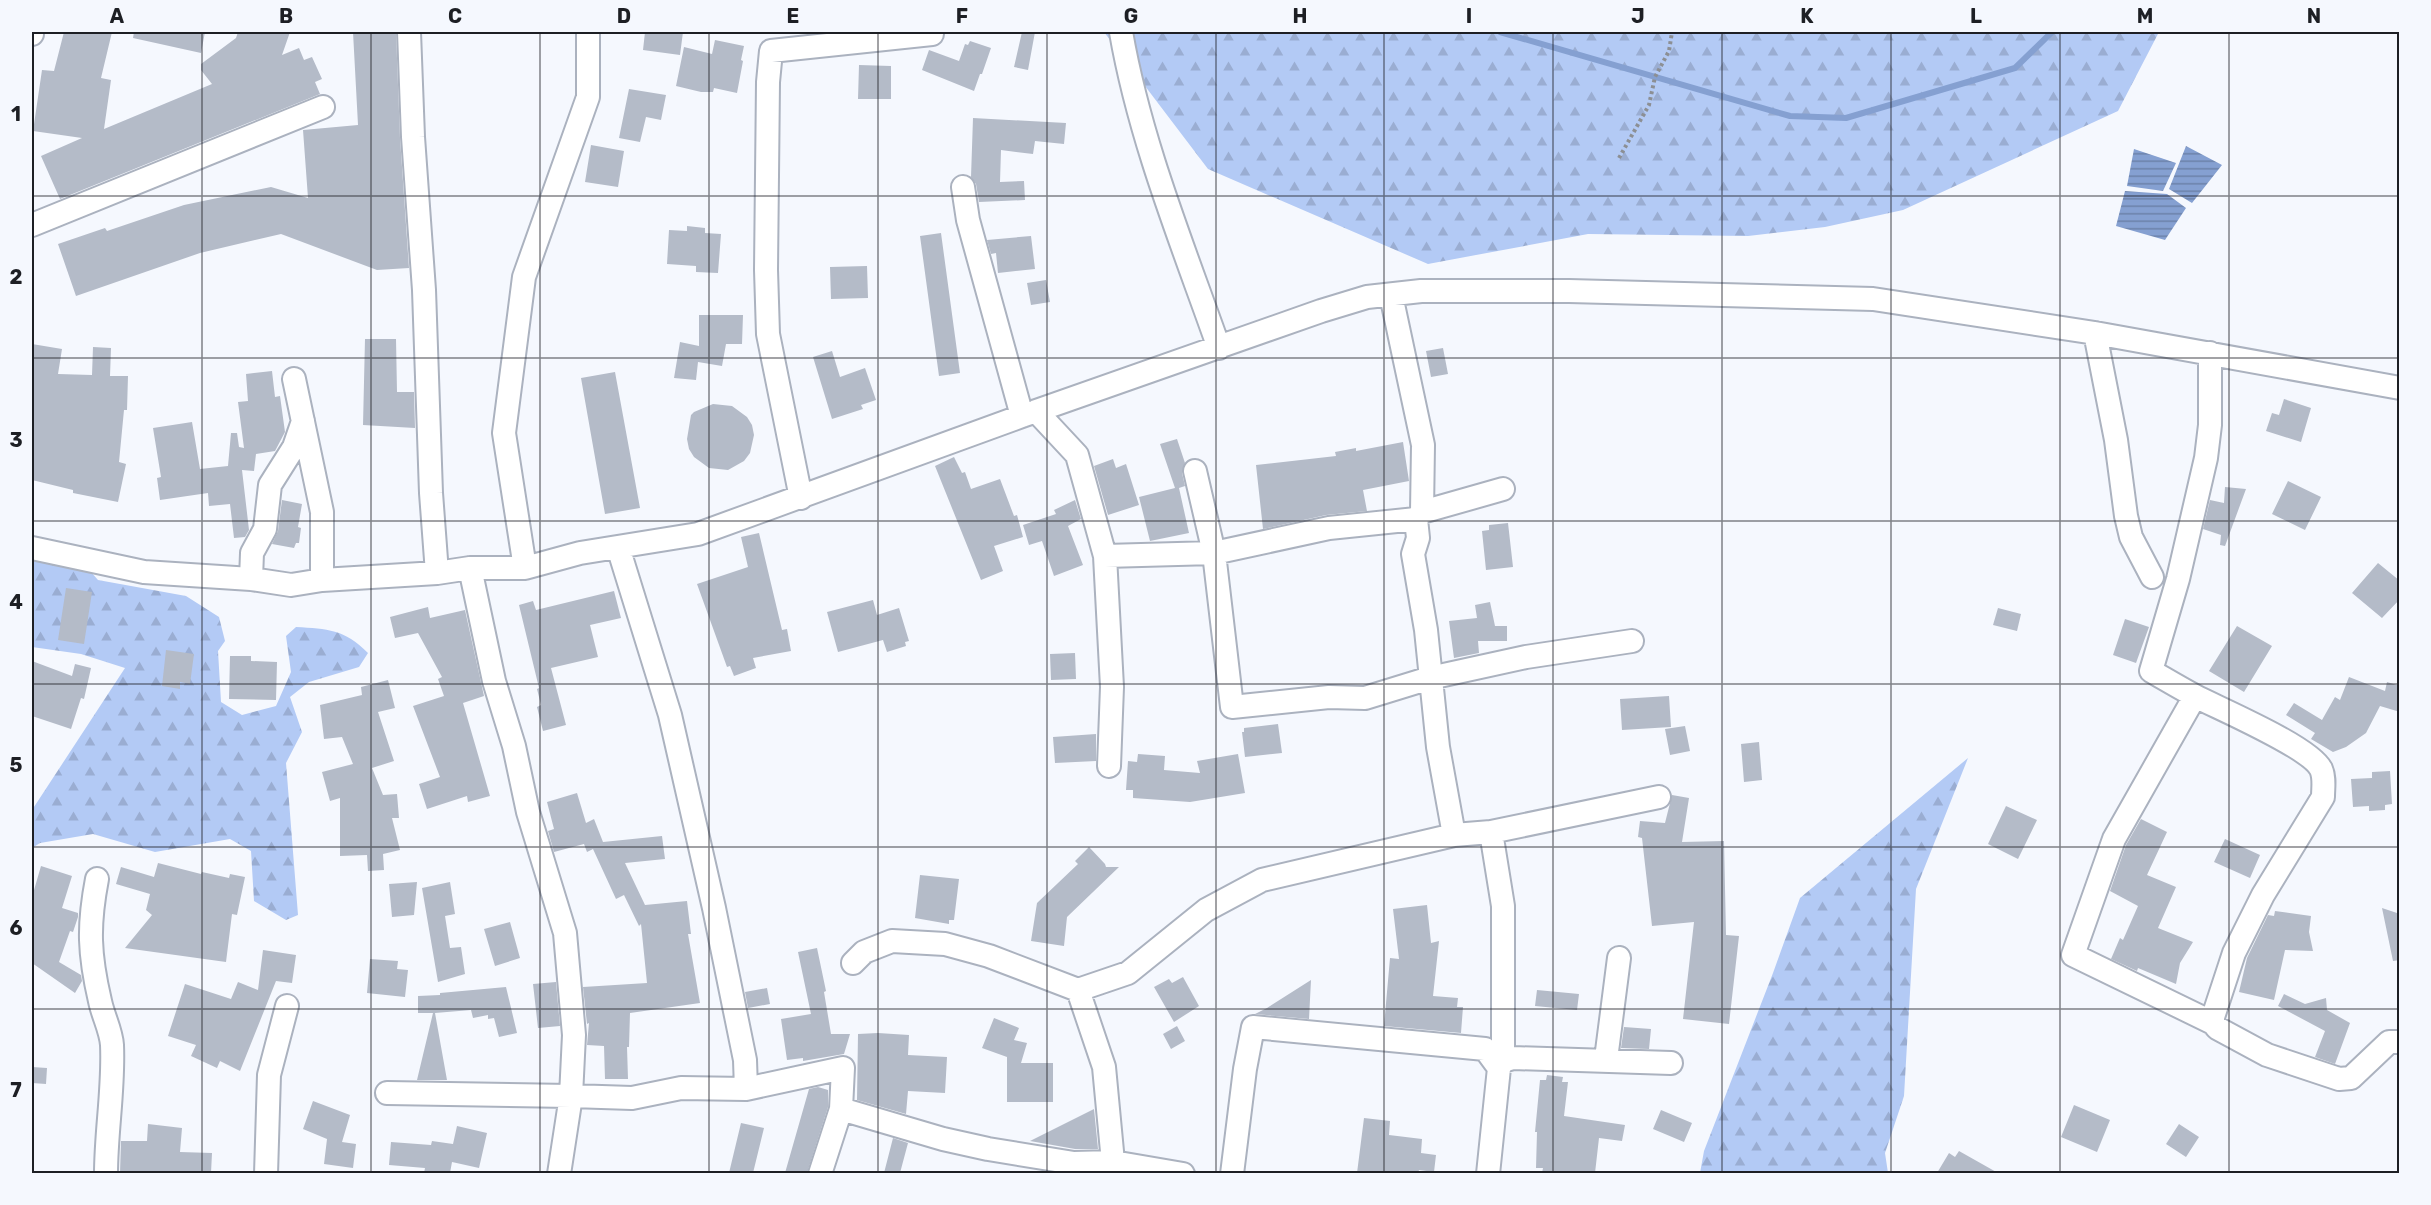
<svg xmlns="http://www.w3.org/2000/svg" width="2431" height="1205" font-family="Rubik,sans-serif">
<style>
.forest{fill:url(#forest-firs)}
.water{fill:url(#water-rules)}
.lines{fill:none;stroke-linecap:round;stroke-linejoin:round}
.stream{stroke:#85a0d1;stroke-width:6}
.building{fill:#b4bbc8}
.minor-casing{stroke:#abb2bf;stroke-width:26}
.path{stroke:#8c8f94;stroke-width:4;stroke-dasharray:3 3;stroke-linecap:butt}
.minor{stroke:#fff;stroke-width:22}
.grid{fill:none;stroke:#1d1f24;stroke-width:1.5;stroke-opacity:0.55}
.neatline{fill:none;stroke:#1d1f24;stroke-width:2}
.grid-label{font-size:20px;text-anchor:middle;font-weight:bold;fill:#1d1f24}
</style>
<defs>
<pattern id="forest-firs" width="22" height="20" patternUnits="userSpaceOnUse" patternTransform="scale(1.5)"><rect width="22" height="20" fill="#b3caf5"/><path d="M5 1l3.5 6h-7zM16 11l3.5 6h-7z" fill="#9aadd2"/></pattern>
<pattern id="water-rules" width="6" height="5" patternUnits="userSpaceOnUse" patternTransform="scale(1.5)"><rect width="6" height="5" fill="#85a0d1"/><path d="M0 2.5h6" fill="none" stroke="#6c82a9"/></pattern>
</defs>
<rect width="100%" height="100%" fill="#f5f8fe"/>
<path class="forest" d="M 1104,32 L 2159,32 L 2118,111 L 1903,210 L 1825,227 L 1748,236 L 1588,234 L 1428,264 L 1208,169 Z
M 32,556 L 91,572 L 98,580 L 186,596 L 219,617 L 225,641 L 218,651 L 221,702 L 242,715 L 276,706 L 291,672 L 286,636 L 296,627 C 328,629 344,629 368,653 L 359,667 L 309,682 L 290,697 L 302,732 L 286,763 L 298,915 L 286,920 L 254,901 L 251,851 L 230,839 L 155,852 L 93,834 L 40,843 L 32,848 L 32,810 L 125,668 L 81,654 L 32,647 Z
M 1968,758 L 1916,889 L 1904,1096 L 1885,1153 L 1888,1173 L 1700,1173 L 1704,1151 L 1773,973 L 1800,898 Z"/>
<path class="water" d="M 2186,146 L 2222,165 L 2192,203 L 2169,189 Z
M 2134,149 L 2176,163 L 2163,191 L 2127,186 Z
M 2125,191 L 2167,194 L 2186,208 L 2165,240 L 2116,226 Z"/>
<g class="lines">
<path class="stream" d="M 1500,32 L 1790,116 L 1846,118 L 2015,68 L 2052,32"/>
</g>
<path class="building" d="M 64,32 L 112,32 L 101,78 L 111,80 L 104,129 L 212,84 L 201,70 L 201,64 L 236,38 L 238,32 L 290,32 L 282,55 L 299,48 L 304,60 L 312,57 L 322,79 L 315,82 L 320,94 L 60,199 L 41,156 L 82,138 L 33,131 L 42,70 L 54,71 Z
M 134,32 L 205,32 L 201,53 L 133,38 Z
M 353,32 L 396,32 L 400,138 L 409,268 L 377,270 L 281,234 L 200,253 L 76,296 L 58,244 L 105,228 L 107,231 L 184,205 L 271,187 L 308,198 L 303,130 L 358,125 Z
M 645,32 L 683,32 L 680,55 L 643,50 Z
M 1022,32 L 1035,32 L 1028,70 L 1014,67 Z
M 715,40 L 744,46 L 741,60 L 743,61 L 737,93 L 714,88 L 713,92 L 701,92 L 676,86 L 684,47 L 712,54 Z
M 970,41 L 991,48 L 982,74 L 980,74 L 974,91 L 922,70 L 929,50 L 959,61 L 965,44 L 968,45 Z
M 859,65 L 891,66 L 891,99 L 858,99 Z
M 629,89 L 666,95 L 661,120 L 646,117 L 640,142 L 619,138 Z
M 973,118 L 1066,123 L 1064,144 L 1035,141 L 1033,154 L 1001,150 L 1000,182 L 1024,181 L 1025,200 L 979,202 L 976,184 L 971,177 Z
M 591,145 L 624,151 L 618,187 L 585,182 Z
M 687,226 L 705,228 L 705,233 L 721,234 L 718,273 L 696,272 L 696,266 L 667,264 L 669,230 L 687,231 Z
M 941,233 L 960,373 L 939,376 L 920,236 Z
M 1031,236 L 1035,269 L 998,273 L 996,253 L 991,254 L 987,240 Z
M 867,266 L 868,298 L 831,299 L 830,267 Z
M 1046,280 L 1050,302 L 1031,305 L 1027,283 Z
M 699,315 L 743,315 L 742,344 L 726,344 L 722,366 L 698,362 L 696,380 L 674,378 L 680,342 L 699,346 Z
M 365,339 L 396,339 L 397,392 L 414,392 L 415,428 L 363,425 Z
M 32,344 L 62,349 L 58,374 L 92,375 L 93,347 L 111,348 L 110,376 L 128,376 L 127,410 L 124,410 L 119,462 L 126,464 L 118,502 L 73,493 L 73,490 L 32,480 Z
M 1443,348 L 1448,374 L 1431,377 L 1426,351 Z
M 832,351 L 840,377 L 865,368 L 876,400 L 861,405 L 863,409 L 832,419 L 813,357 Z
M 272,371 L 275,397 L 280,396 L 285,432 L 275,451 L 256,454 L 254,471 L 242,470 L 249,530 L 245,537 L 234,538 L 230,504 L 209,506 L 208,493 L 160,500 L 157,478 L 161,477 L 153,428 L 192,422 L 200,469 L 228,466 L 231,433 L 237,433 L 239,447 L 244,448 L 238,402 L 248,401 L 246,374 Z
M 615,372 L 640,508 L 605,514 L 581,378 Z
M 2284,399 L 2311,408 L 2301,442 L 2266,431 L 2272,413 L 2279,415 Z
M 713,404 L 732,406 L 747,417 L 752,425 L 754,435 L 750,453 L 744,461 L 728,470 L 709,468 L 694,457 L 689,449 L 687,439 L 691,415 L 694,412 Z
M 1177,439 L 1185,463 L 1182,473 L 1185,486 L 1179,488 L 1189,533 L 1150,541 L 1139,497 L 1175,488 L 1160,444 Z
M 1403,442 L 1409,481 L 1363,490 L 1367,511 L 1326,515 L 1263,529 L 1256,465 L 1336,456 L 1335,452 L 1356,448 L 1356,451 Z
M 954,457 L 962,473 L 965,472 L 971,489 L 1000,479 L 1014,516 L 1017,515 L 1023,537 L 994,546 L 1003,571 L 981,580 L 935,466 Z
M 1113,459 L 1116,468 L 1126,464 L 1139,505 L 1108,515 L 1094,466 Z
M 2288,481 L 2321,497 L 2305,530 L 2272,514 Z
M 2225,487 L 2246,489 L 2225,546 L 2220,545 L 2221,535 L 2203,529 L 2210,500 L 2224,503 Z
M 282,500 L 302,504 L 298,527 L 301,528 L 299,543 L 296,543 L 294,548 L 272,544 L 278,531 Z
M 1075,500 L 1081,519 L 1068,526 L 1083,565 L 1054,576 L 1042,541 L 1029,545 L 1023,525 L 1056,514 L 1054,510 Z
M 1508,523 L 1513,567 L 1486,570 L 1482,531 L 1489,530 L 1489,525 Z
M 759,533 L 782,630 L 787,629 L 791,651 L 753,658 L 756,668 L 734,676 L 730,666 L 727,667 L 697,584 L 748,567 L 741,537 Z
M 2378,563 L 2400,581 L 2400,599 L 2382,618 L 2352,593 Z
M 66,588 L 92,592 L 84,644 L 58,640 Z
M 614,591 L 621,618 L 590,625 L 598,657 L 551,668 L 566,725 L 543,731 L 537,707 L 541,705 L 537,689 L 539,688 L 519,605 L 533,601 L 536,610 Z
M 873,600 L 877,615 L 899,608 L 909,641 L 905,642 L 906,646 L 887,652 L 883,640 L 838,652 L 827,612 Z
M 1490,602 L 1495,626 L 1507,626 L 1507,641 L 1478,641 L 1479,653 L 1454,658 L 1449,621 L 1477,618 L 1475,605 Z
M 428,607 L 430,618 L 465,610 L 484,696 L 463,703 L 490,796 L 468,802 L 467,796 L 427,809 L 419,784 L 440,777 L 413,706 L 444,696 L 438,679 L 442,677 L 418,633 L 395,638 L 390,617 Z
M 1998,608 L 2021,614 L 2017,631 L 1993,625 Z
M 2125,619 L 2149,627 L 2136,663 L 2113,655 Z
M 2237,626 L 2272,646 L 2244,692 L 2209,671 Z
M 166,650 L 194,654 L 190,684 L 180,682 L 180,689 L 162,686 Z
M 1075,653 L 1076,679 L 1051,680 L 1050,654 Z
M 230,656 L 251,656 L 251,661 L 277,662 L 276,700 L 229,699 Z
M 32,661 L 72,676 L 75,664 L 91,668 L 84,699 L 81,698 L 71,729 L 32,716 Z
M 2349,677 L 2385,691 L 2387,682 L 2400,686 L 2400,712 L 2380,706 L 2366,733 L 2346,747 L 2333,752 L 2311,739 L 2315,733 L 2286,715 L 2294,703 L 2322,720 L 2335,697 L 2340,700 Z
M 388,680 L 395,708 L 378,712 L 394,761 L 372,768 L 383,795 L 397,794 L 399,818 L 392,818 L 400,850 L 383,854 L 384,870 L 368,871 L 367,855 L 340,856 L 340,798 L 330,801 L 322,772 L 353,764 L 342,737 L 324,739 L 320,705 L 362,695 L 361,687 Z
M 1669,696 L 1671,727 L 1622,730 L 1620,699 Z
M 1278,724 L 1282,753 L 1245,757 L 1242,732 L 1244,732 L 1244,728 Z
M 1685,726 L 1690,751 L 1670,755 L 1665,729 Z
M 1096,734 L 1096,761 L 1055,763 L 1053,737 Z
M 1759,742 L 1762,780 L 1744,782 L 1741,744 Z
M 1138,754 L 1165,756 L 1164,770 L 1200,773 L 1197,761 L 1238,754 L 1245,793 L 1190,802 L 1133,798 L 1133,790 L 1126,790 L 1128,761 L 1137,762 Z
M 2390,771 L 2392,804 L 2385,805 L 2385,810 L 2369,811 L 2369,806 L 2353,807 L 2351,779 L 2372,778 L 2372,772 Z
M 577,793 L 586,823 L 594,819 L 603,842 L 662,836 L 665,859 L 625,863 L 645,905 L 687,901 L 691,934 L 688,934 L 700,1003 L 630,1013 L 629,1047 L 627,1047 L 628,1079 L 605,1079 L 604,1046 L 587,1045 L 589,1023 L 587,1024 L 583,987 L 647,983 L 641,924 L 639,926 L 624,895 L 616,899 L 593,849 L 587,852 L 584,844 L 554,852 L 548,831 L 554,829 L 547,802 Z
M 1672,795 L 1689,798 L 1682,842 L 1724,841 L 1726,935 L 1739,936 L 1729,1024 L 1683,1019 L 1694,922 L 1652,926 L 1642,838 L 1638,837 L 1640,821 L 1665,823 Z
M 2006,806 L 2037,820 L 2018,859 L 1988,844 Z
M 2141,819 L 2167,832 L 2147,875 L 2176,887 L 2158,928 L 2193,942 L 2180,963 L 2176,984 L 2138,968 L 2137,971 L 2111,959 L 2120,938 L 2123,940 L 2138,906 L 2110,891 L 2126,845 Z
M 2225,839 L 2260,855 L 2250,878 L 2214,862 Z
M 1089,847 L 1105,864 L 1106,867 L 1119,867 L 1067,917 L 1064,946 L 1031,941 L 1037,903 L 1078,864 L 1075,861 Z
M 158,863 L 201,874 L 202,872 L 229,878 L 230,874 L 245,877 L 237,915 L 232,914 L 226,962 L 125,948 L 152,915 L 146,910 L 150,894 L 116,884 L 121,867 L 154,877 Z
M 41,866 L 72,876 L 62,908 L 78,913 L 78,917 L 73,932 L 70,931 L 59,962 L 81,975 L 82,981 L 75,993 L 32,963 L 32,897 Z
M 920,875 L 959,879 L 954,920 L 949,920 L 949,924 L 915,918 Z
M 417,882 L 414,915 L 392,917 L 389,884 Z
M 450,882 L 455,914 L 445,916 L 450,948 L 461,947 L 465,974 L 438,982 L 422,888 Z
M 1427,905 L 1431,943 L 1439,941 L 1433,996 L 1458,998 L 1457,1007 L 1463,1007 L 1461,1033 L 1384,1026 L 1390,958 L 1399,959 L 1393,909 Z
M 2382,908 L 2400,914 L 2400,960 L 2393,961 Z
M 2275,911 L 2311,916 L 2309,932 L 2313,951 L 2285,950 L 2274,1000 L 2239,992 L 2247,958 L 2268,915 L 2274,916 Z
M 510,922 L 520,958 L 495,966 L 484,929 Z
M 817,948 L 826,991 L 824,992 L 831,1034 L 850,1034 L 844,1054 L 803,1061 L 803,1058 L 787,1060 L 781,1019 L 811,1014 L 798,952 Z
M 263,950 L 296,955 L 292,983 L 276,981 L 240,1071 L 220,1061 L 217,1068 L 191,1056 L 196,1045 L 168,1036 L 185,984 L 231,999 L 238,982 L 258,990 Z
M 370,959 L 398,961 L 397,969 L 408,970 L 405,997 L 367,993 Z
M 1183,977 L 1199,1006 L 1174,1022 L 1154,987 L 1169,979 L 1172,983 Z
M 1311,980 L 1309,1019 L 1255,1014 L 1267,1008 Z
M 556,982 L 560,1026 L 538,1028 L 533,984 Z
M 506,987 L 517,1033 L 499,1037 L 494,1018 L 488,1019 L 488,1015 L 473,1018 L 471,1010 L 435,1013 L 447,1080 L 417,1080 L 433,1013 L 418,1013 L 418,996 L 440,995 L 440,993 Z
M 767,988 L 770,1004 L 748,1008 L 745,992 Z
M 1537,990 L 1579,994 L 1577,1010 L 1535,1006 Z
M 2284,994 L 2305,1004 L 2326,998 L 2327,1010 L 2350,1023 L 2335,1064 L 2315,1057 L 2325,1031 L 2278,1006 Z
M 994,1018 L 1019,1028 L 1014,1040 L 1027,1043 L 1021,1063 L 1053,1063 L 1053,1102 L 1007,1102 L 1007,1057 L 982,1048 Z
M 1177,1026 L 1185,1041 L 1171,1049 L 1163,1034 Z
M 1624,1027 L 1651,1029 L 1649,1049 L 1621,1048 Z
M 878,1033 L 909,1035 L 908,1055 L 947,1057 L 945,1093 L 908,1091 L 906,1114 L 857,1100 L 858,1034 Z
M 32,1067 L 47,1068 L 46,1084 L 32,1083 Z
M 1547,1075 L 1563,1077 L 1562,1082 L 1568,1082 L 1564,1116 L 1625,1125 L 1622,1141 L 1599,1138 L 1595,1173 L 1542,1173 L 1543,1168 L 1536,1168 L 1537,1132 L 1535,1132 L 1540,1080 L 1546,1080 Z
M 818,1087 L 828,1090 L 828,1107 L 807,1173 L 785,1173 L 809,1089 Z
M 313,1101 L 350,1115 L 342,1142 L 356,1144 L 353,1168 L 324,1164 L 327,1139 L 303,1129 Z
M 2074,1105 L 2110,1120 L 2097,1152 L 2061,1137 Z
M 1094,1109 L 1098,1149 L 1075,1149 L 1030,1141 Z
M 1661,1110 L 1692,1123 L 1684,1142 L 1653,1129 Z
M 1364,1118 L 1390,1121 L 1389,1135 L 1422,1139 L 1421,1153 L 1436,1155 L 1434,1172 L 1419,1170 L 1418,1173 L 1357,1173 Z
M 741,1123 L 764,1128 L 753,1173 L 729,1173 Z
M 148,1124 L 182,1128 L 180,1152 L 212,1153 L 211,1173 L 120,1173 L 121,1141 L 147,1141 Z
M 2179,1124 L 2199,1137 L 2186,1157 L 2166,1144 Z
M 457,1126 L 487,1133 L 479,1168 L 452,1162 L 450,1173 L 424,1173 L 425,1168 L 389,1165 L 391,1142 L 431,1145 L 432,1141 L 453,1144 Z
M 893,1138 L 908,1143 L 900,1173 L 884,1173 Z
M 1959,1151 L 1998,1173 L 1937,1173 L 1949,1153 L 1955,1157 Z"/>
<g class="lines">
<g class="minor-casing">
<path id="minor" d="M 409,32 L 413,137 L 424,290 L 431,493 L 437,573
M 1121,32 C 1140,141 1182,243 1219,348
M 32,34 L 32,32
M 963,187 L 968,220 L 1022,416
M 32,225 L 323,107
M 1391,295 L 1423,445 L 1422,512
M 2095,333 L 2116,440 L 2126,516 L 2131,537 L 2152,577
M 2210,353 L 2210,425 L 2206,458 L 2178,579 L 2151,671 C 2165,679 2180,688 2195,696 C 2220,709 2310,747 2321,769 C 2325,778 2323,787 2323,797 L 2263,895 L 2234,953 L 2213,1017 L 2213,1023
M 294,379 L 322,512 L 322,580
M 1036,411 L 1077,455 L 1105,556 L 1112,687 L 1109,766
M 1195,471 L 1214,553 L 1232,707 L 1329,697 L 1365,698 L 1430,678 L 1526,657 L 1632,641
M 801,498 L 768,334 L 766,270 L 768,82 L 771,51 L 932,34
M 618,547 L 670,715 L 714,908 L 745,1060 L 746,1089
M 32,548 L 144,572 L 251,579 L 291,585 L 322,580 L 437,573 L 470,568 L 525,568 L 580,553 L 698,534 L 1022,416 L 1321,311 L 1367,297 L 1421,291 L 1569,291 L 1873,299 L 2095,333 L 2400,388
M 1105,556 L 1214,553 L 1329,528 L 1416,519
M 525,568 L 504,433 L 524,277 L 588,97 L 588,32
M 251,579 L 252,553 L 265,529 L 270,485 L 294,447 L 303,421
M 2195,696 L 2114,839 L 2073,955 L 2213,1023 L 2217,1028 L 2267,1055 L 2339,1079 L 2351,1078 L 2389,1042 L 2400,1042
M 1491,832 L 1503,906 L 1503,1061
M 1454,835 L 1438,747 L 1426,630 L 1413,554 L 1418,538 L 1416,519 L 1422,512 L 1503,489
M 97,879 C 88,926 89,954 100,1001 C 103,1016 111,1030 112,1045 C 114,1088 106,1131 106,1174
M 853,963 L 864,952 L 892,941 L 945,944 L 989,956 L 1078,990 L 1128,973 L 1206,910 L 1262,880 L 1454,835 L 1491,832 L 1659,797
M 1078,990 L 1104,1067 L 1113,1162
M 1606,1059 L 1619,958
M 387,1093 L 571,1096 L 574,1035 L 565,933 L 528,812 L 514,746 L 494,681 L 470,568
M 841,1109 L 943,1139 L 988,1149 L 1074,1163 L 1113,1162 L 1183,1174
M 266,1174 L 269,1075 L 287,1006
M 559,1174 L 571,1096 L 632,1098 L 681,1088 L 746,1089 L 843,1068 L 841,1109 L 820,1174
M 1232,1174 L 1245,1069 L 1253,1027 L 1485,1049 L 1499,1068
M 1488,1174 L 1499,1068 L 1503,1061 L 1513,1058 L 1671,1063"/>
</g>
<path class="path" d="M 1619,158 L 1649,105 L 1655,77 L 1669,51 L 1672,32"/>
<use href="#minor" class="minor"/>
</g>
<path class="grid" d="M 202,32 L 202,1174M 371,32 L 371,1174M 540,32 L 540,1174M 709,32 L 709,1174M 878,32 L 878,1174M 1047,32 L 1047,1174M 1216,32 L 1216,1174M 1384,32 L 1384,1174M 1553,32 L 1553,1174M 1722,32 L 1722,1174M 1891,32 L 1891,1174M 2060,32 L 2060,1174M 2229,32 L 2229,1174M 32,196 L 2400,196M 32,358 L 2400,358M 32,521 L 2400,521M 32,684 L 2400,684M 32,847 L 2400,847M 32,1009 L 2400,1009"/>
<rect width="2431" height="1205" fill="none" stroke="#f5f8fe" stroke-width="66"/>
<rect x="33" y="33" width="2365" height="1139" class="neatline"/>
<g class="grid-label">
<text x="117" y="23">A</text>
<text x="286" y="23">B</text>
<text x="455" y="23">C</text>
<text x="624" y="23">D</text>
<text x="793" y="23">E</text>
<text x="962" y="23">F</text>
<text x="1131" y="23">G</text>
<text x="1300" y="23">H</text>
<text x="1469" y="23">I</text>
<text x="1638" y="23">J</text>
<text x="1807" y="23">K</text>
<text x="1976" y="23">L</text>
<text x="2145" y="23">M</text>
<text x="2314" y="23">N</text>
<text x="16" y="121">1</text>
<text x="16" y="284">2</text>
<text x="16" y="447">3</text>
<text x="16" y="609">4</text>
<text x="16" y="772">5</text>
<text x="16" y="935">6</text>
<text x="16" y="1097">7</text>
</g>
</svg>
